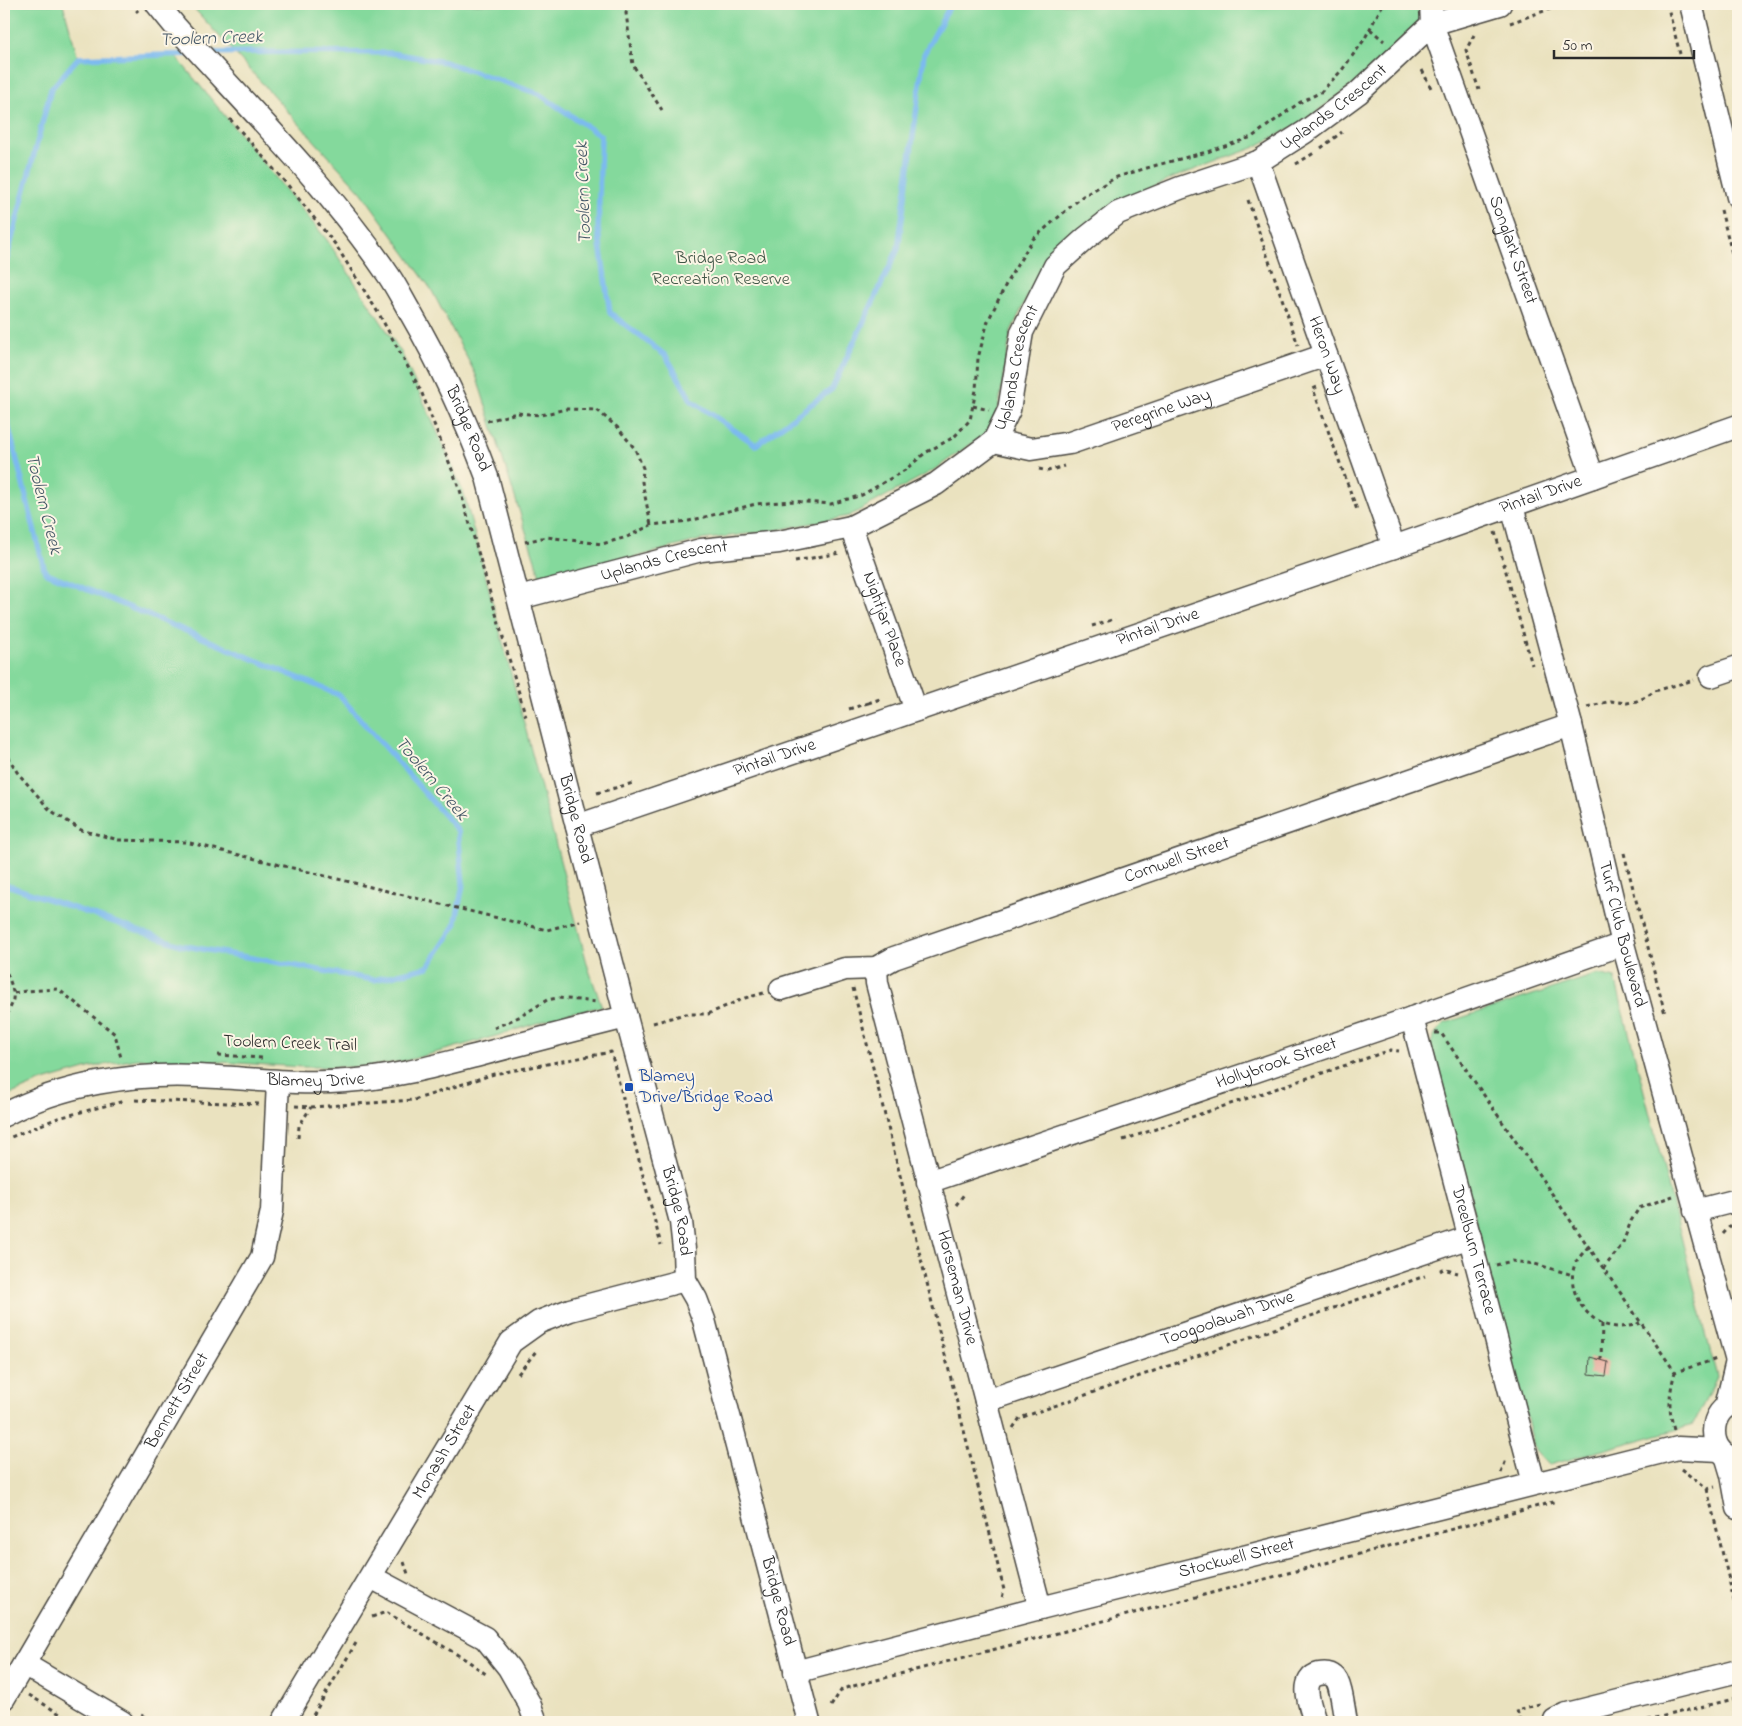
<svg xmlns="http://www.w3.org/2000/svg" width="1742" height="1726" font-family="'Indie Flower',sans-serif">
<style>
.green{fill:#84d99c;stroke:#588264}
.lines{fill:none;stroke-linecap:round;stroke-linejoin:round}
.stream{stroke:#7bbaef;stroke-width:5.5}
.building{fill:#e5a496}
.minor-casing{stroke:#484641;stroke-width:25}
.path{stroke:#484641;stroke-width:3;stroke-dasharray:4 4;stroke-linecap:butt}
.minor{stroke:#fff;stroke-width:22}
.transit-dot{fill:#1a4fb4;stroke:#fcf5e5;stroke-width:2}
.labels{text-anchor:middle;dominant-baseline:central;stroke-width:4;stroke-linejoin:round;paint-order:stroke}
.street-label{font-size:18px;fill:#2b2b2b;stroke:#fcf5e5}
.park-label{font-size:18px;fill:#415647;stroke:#fcf5e5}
.transit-label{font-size:18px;fill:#164399;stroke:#fcf5e5;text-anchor:start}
.water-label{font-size:19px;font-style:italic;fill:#435666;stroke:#fcf5e5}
</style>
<rect width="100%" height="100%" fill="#fcf5e5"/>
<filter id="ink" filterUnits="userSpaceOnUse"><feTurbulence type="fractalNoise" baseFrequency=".02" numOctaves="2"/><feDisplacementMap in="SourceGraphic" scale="10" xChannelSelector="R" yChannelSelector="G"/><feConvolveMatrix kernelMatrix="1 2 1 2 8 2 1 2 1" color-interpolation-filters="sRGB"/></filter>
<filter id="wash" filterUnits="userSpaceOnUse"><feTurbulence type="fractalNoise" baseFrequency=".0096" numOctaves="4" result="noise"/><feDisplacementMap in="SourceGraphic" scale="20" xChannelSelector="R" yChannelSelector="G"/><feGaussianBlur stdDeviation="1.12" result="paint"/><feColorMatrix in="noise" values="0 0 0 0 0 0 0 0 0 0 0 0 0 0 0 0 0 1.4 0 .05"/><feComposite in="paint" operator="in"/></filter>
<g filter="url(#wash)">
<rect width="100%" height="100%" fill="#eae2bf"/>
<path class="green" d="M 4,4 L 63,4 L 78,58 L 174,54 L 327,240 L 401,352 L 441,440 L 464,494 L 588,967 L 602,1007 L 572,1012 L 496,1036 L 405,1061 L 363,1067 L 303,1067 L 204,1061 L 137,1059 L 92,1067 L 40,1082 L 4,1097 Z
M 190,4 L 1422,4 L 1423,18 L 1352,86 L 1299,124 L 1253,148 L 1175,177 L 1116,204 L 1077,232 L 1044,262 L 1011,331 L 998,411 L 987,433 L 932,471 L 849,516 L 777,530 L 700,540 L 542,582 L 476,375 L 431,289 L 362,193 Z
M 1598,974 L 1615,978 L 1717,1377 L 1693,1425 L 1549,1465 L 1535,1450 L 1430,1045 L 1436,1032 L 1445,1023 Z"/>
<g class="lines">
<path class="stream" d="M 208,53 L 258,52 L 391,53 L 445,62 L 539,94 L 601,136 L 598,230 L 610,313 L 666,356 L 692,401 L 756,445 L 832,389 L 898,249 L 924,54 L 951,4
M 4,269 L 51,89 L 78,58 L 191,54
M 4,409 L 45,572 L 339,695 L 458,831 L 463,884 L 455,926 L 428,967 L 374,980 L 180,945 L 4,884"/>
</g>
<g id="blocks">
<path class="building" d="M 1590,1357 L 1608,1362 L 1606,1376 L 1589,1374 Z"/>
</g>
</g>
<g filter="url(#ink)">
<use href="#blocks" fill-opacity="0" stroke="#484641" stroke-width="1"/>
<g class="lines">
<g class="minor-casing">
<g id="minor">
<path id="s1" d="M 157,4 L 175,26 C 248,107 328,186 389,276 C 397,288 403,300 410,312 C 442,367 465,418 487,477 L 626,1017 L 681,1222 L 684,1249 L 685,1280 L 696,1299 L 704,1320 L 809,1722"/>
<path id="s2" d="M 1431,4 L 1432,24 L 1593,477"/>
<path d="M 1691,4 L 1738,197"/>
<path id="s3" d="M 1258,162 L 1394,547"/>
<path id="s4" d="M 994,441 L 1031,449 L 1070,443 L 1326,355"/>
<path id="s5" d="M 1512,506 L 1571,725 L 1623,944 L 1738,1365"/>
<path id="s6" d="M 851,527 L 916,710"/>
<path id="s7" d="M 519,598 L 701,550 L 779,542 L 851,527 L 936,484 L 994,441 L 1009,410 L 1022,332 L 1055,266 L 1086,238 L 1118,213 L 1180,188 L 1258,162 L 1305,132 L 1358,93 L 1432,24 L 1500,4"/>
<path d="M 1711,676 L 1738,667"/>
<path id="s8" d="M 577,826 L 1394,547 L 1738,426"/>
<path id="s9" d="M 876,968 L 877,983 L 1040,1608"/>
<path id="s10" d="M 781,989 L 845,969 L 876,968 L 894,958 L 1571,725"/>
<path id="s11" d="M 1412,1018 L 1534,1483"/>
<path id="s12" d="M 4,1115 C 62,1084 133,1073 198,1076 C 248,1078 296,1085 346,1081 C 392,1078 435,1066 479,1055 C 528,1042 577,1029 626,1017"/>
<path id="s13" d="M 928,1182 L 1412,1018 L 1623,944"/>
<path d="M 1695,1211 L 1738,1200"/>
<path id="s14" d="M 986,1401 L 1470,1237"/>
<path d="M 1738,1402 C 1706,1407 1706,1456 1738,1460"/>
<path d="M 1726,1407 L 1737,1361"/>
<path d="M 1726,1455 L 1732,1475 L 1738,1508"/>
<path d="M 371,1577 L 485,1638 L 509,1668 L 529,1703 L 536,1722"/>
<path d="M 24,1664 L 122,1722"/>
<path id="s15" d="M 795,1672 L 1040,1608 L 1678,1448 L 1720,1450"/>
<path id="s16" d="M 4,1698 L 262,1257 L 272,1211 L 278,1082"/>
<path id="s17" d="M 283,1722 L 511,1342 L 539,1322 L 570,1310 L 685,1280"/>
<path d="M 1315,1722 C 1311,1708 1298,1679 1319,1674 C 1324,1673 1330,1673 1334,1677 C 1341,1682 1344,1713 1346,1722"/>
<path d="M 1555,1722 L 1555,1720 L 1567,1714 L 1738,1671"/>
</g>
</g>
<path class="path" d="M 131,4 L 138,12
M 629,4 L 626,13 L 633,65 L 662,110
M 1667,4 L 1680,54
M 1510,23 L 1564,4
M 1370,29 L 1384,41
M 1474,35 L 1466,50 L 1479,90
M 1422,70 L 1432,90
M 230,119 L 286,183 L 335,244 L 379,314 L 421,391 L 460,490 L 526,717
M 1321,148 L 1342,132
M 1296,164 L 1314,153
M 1248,200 L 1298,345
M 1721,210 L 1738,277
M 1317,387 L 1313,389 L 1357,510
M 973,406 L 989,410
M 487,421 L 517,413 L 541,415 L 566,409 L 597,410 L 618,428 L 635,449 L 643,468 L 642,482 L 651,525
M 1039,469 L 1048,471 L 1064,466
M 1495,532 L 1532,665
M 525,542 L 546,537 L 602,544 L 627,537 L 651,525 L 689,521 L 756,504 L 792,501 L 831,504 L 862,495 L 905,470 L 925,453 L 954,437 L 970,420 L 976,390 L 978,358 L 988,321 L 1008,280 L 1033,239 L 1083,196 L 1117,177 L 1157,165 L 1207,152 L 1252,137 L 1299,103 L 1321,92 L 1342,70 L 1364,40 L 1383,4
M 795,561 L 840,553
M 1092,626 L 1115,619
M 868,703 L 880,699
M 1587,707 L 1611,701 L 1627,703 L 1637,701 L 1646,697 L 1655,691 L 1694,680
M 849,709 L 868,703 L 869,706
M 4,749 L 17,772 L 50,810 L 81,830 L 119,840 L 186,842 L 547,930 L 580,921
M 597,793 L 633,783
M 1624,853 L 1665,1014
M 4,966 C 12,987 20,998 4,1017
M 853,988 L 1004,1590 L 1002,1598
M 14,993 L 26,991 L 58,989 L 115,1034 L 121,1058
M 653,1023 L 685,1014 L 708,1014 L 745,998 L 764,993
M 494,1028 L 521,1016 L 547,1000 L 558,998 L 597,1002
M 1435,1033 L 1441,1033 L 1675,1372 L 1717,1359
M 218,1055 L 262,1058
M 135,1100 L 259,1104
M 295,1106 L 311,1107 L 414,1100 L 494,1074 L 611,1052 L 661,1245
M 298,1138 L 299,1126 L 311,1107
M 4,1140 L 58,1118 L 124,1101
M 1123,1140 L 1391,1050 L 1399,1051
M 956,1205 L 965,1193
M 1723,1234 L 1732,1224 L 1735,1224
M 1588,1247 C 1585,1251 1579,1257 1576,1262 C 1565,1285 1581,1314 1603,1324 C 1615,1329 1629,1327 1640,1323
M 1496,1265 L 1512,1261 L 1535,1264 L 1573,1275
M 1603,1269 L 1622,1245 L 1631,1221 L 1639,1208 L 1673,1196
M 1440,1271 L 1443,1269 L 1458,1273
M 1601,1360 L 1602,1324
M 518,1374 L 537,1350
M 1013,1428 L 1020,1418 L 1425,1276
M 1674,1430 C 1668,1408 1669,1394 1675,1372
M 1681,1469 L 1707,1489 L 1715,1487
M 1501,1473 L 1506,1460
M 1707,1489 L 1738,1617
M 404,1562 L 408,1574
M 372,1617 L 386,1612 L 468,1661 L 487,1675
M 29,1695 L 73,1722
M 831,1706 L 842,1689 L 1292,1572 L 1557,1501
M 141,1715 L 154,1722
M 11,1722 L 15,1716
M 309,1722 L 356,1643
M 1520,1722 L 1517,1710 L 1543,1703
M 1639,1722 L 1738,1698"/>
<use href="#minor" class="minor"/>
</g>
</g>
<rect class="transit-dot" x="624" y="1082" width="10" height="10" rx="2.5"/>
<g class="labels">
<g class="street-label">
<text stroke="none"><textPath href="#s7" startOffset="1020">Uplands Crescent</textPath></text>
<text stroke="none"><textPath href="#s2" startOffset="260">Songlark Street</textPath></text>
<text stroke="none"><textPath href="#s3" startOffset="205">Heron Way</textPath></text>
<text stroke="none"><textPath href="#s7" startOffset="585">Uplands Crescent</textPath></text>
<text stroke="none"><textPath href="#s4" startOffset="174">Peregrine Way</textPath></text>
<text stroke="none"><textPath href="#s1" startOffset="530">Bridge Road</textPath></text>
<text stroke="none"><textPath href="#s8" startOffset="1019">Pintail Drive</textPath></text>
<text stroke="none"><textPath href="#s7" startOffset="150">Uplands Crescent</textPath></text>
<text stroke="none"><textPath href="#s6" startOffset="98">Nightjar Place</textPath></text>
<text stroke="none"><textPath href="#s8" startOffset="614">Pintail Drive</textPath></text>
<text stroke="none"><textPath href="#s8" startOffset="209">Pintail Drive</textPath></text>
<text stroke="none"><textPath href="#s1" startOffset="935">Bridge Road</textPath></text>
<text stroke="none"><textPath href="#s10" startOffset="418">Cornwell Street</textPath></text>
<text stroke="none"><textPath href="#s5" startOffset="442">Turf Club Boulevard</textPath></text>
<text transform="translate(290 1044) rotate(2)">Toolern Creek Trail</text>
<text stroke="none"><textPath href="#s13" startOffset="368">Hollybrook Street</textPath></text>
<text stroke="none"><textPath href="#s12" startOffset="318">Blamey Drive</textPath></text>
<text stroke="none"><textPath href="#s1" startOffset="1340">Bridge Road</textPath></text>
<text stroke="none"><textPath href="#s11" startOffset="240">Dreelburn Terrace</textPath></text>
<text stroke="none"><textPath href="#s9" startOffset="330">Horseman Drive</textPath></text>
<text stroke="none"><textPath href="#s14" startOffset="255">Toogoolawah Drive</textPath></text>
<text stroke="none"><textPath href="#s16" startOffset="344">Bennett Street</textPath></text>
<text stroke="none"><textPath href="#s17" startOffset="315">Monash Street</textPath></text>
<text stroke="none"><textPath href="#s15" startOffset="456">Stockwell Street</textPath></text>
<text stroke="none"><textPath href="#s1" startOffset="1745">Bridge Road</textPath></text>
</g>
<g class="park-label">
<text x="721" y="259">Bridge Road<tspan x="721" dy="21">Recreation Reserve</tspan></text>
</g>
<g class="transit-label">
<text x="639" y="1077">Blamey<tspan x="639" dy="21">Drive/Bridge Road</tspan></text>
</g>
<g class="water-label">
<text transform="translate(211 39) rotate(-2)">Toolern Creek</text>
<text transform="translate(584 193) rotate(-92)">Toolern Creek</text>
<text transform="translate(43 504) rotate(76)">Toolern Creek</text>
<text transform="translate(431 779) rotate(50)">Toolern Creek</text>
</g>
</g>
<rect width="1742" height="1726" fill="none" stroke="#fcf5e5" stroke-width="20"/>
<path d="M1554 50v8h140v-8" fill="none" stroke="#2b2b2b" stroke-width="2.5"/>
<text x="1562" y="50" font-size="15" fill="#2b2b2b" stroke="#fcf5e5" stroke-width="4" paint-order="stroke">50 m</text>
</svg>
